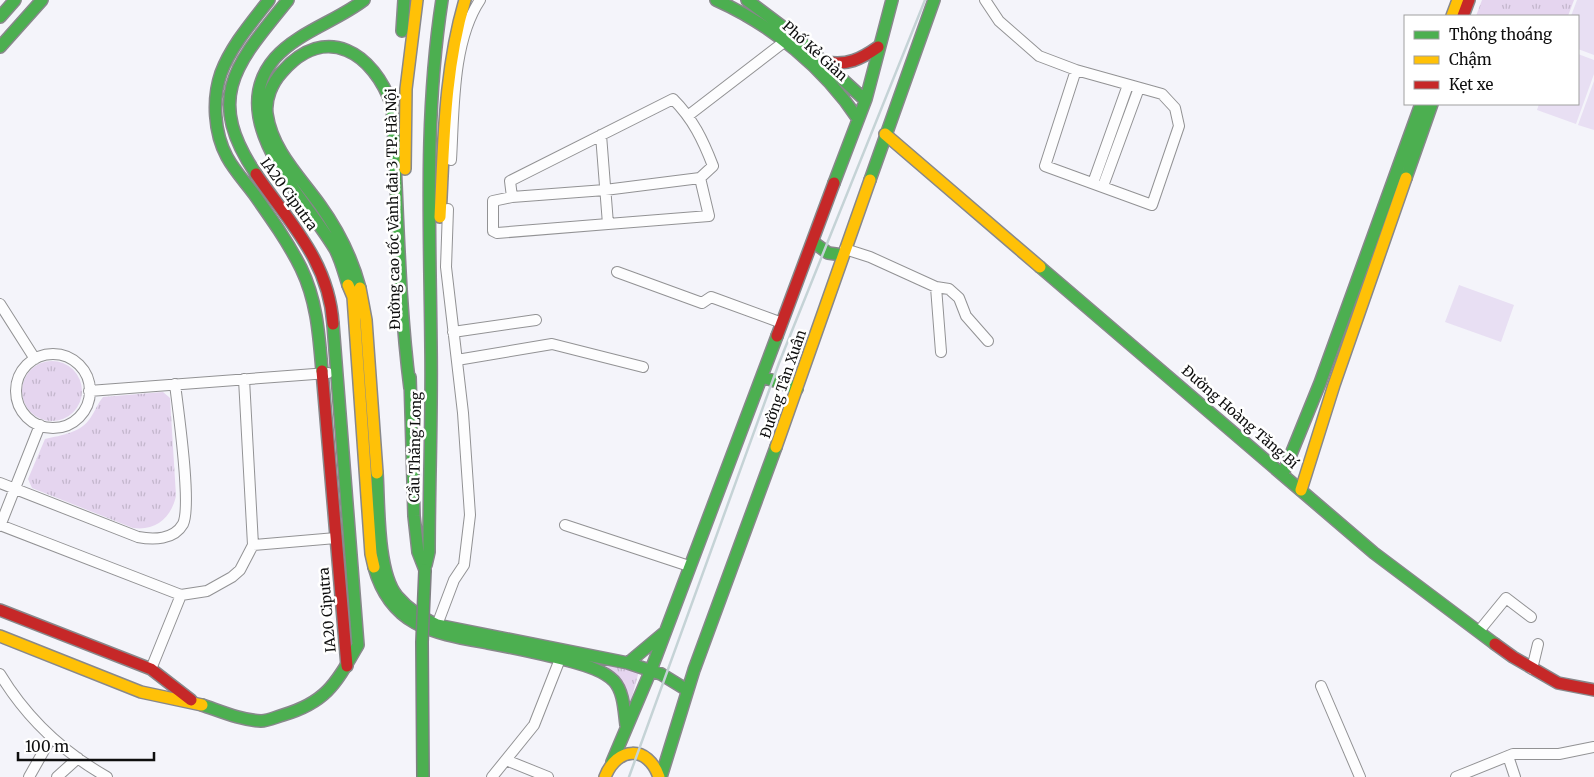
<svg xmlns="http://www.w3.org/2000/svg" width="1594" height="777" font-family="Merriweather,serif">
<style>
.grass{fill:url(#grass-tufts)}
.pitch{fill:#e8dff3}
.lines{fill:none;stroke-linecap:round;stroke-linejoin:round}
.street-casing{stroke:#929294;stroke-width:12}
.fast-casing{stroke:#88888b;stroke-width:14}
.slow-casing{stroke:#88888b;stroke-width:14}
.jam-casing{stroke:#88888b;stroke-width:14}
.street{stroke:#fdfdfe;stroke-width:10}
.fast{stroke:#4caf50;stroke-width:11}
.slow{stroke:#ffc107;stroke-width:11}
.jam{stroke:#c62828;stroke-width:11}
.rail{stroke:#c5d3d6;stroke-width:2.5}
.fast-bridge-casing{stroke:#7f7f82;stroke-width:14;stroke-linecap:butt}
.fast-bridge{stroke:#4caf50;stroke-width:11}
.labels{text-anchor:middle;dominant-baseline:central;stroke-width:5;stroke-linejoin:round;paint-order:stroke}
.street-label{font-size:14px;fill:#0e0e0e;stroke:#fff}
</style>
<defs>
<pattern id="grass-tufts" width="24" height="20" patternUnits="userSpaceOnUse" patternTransform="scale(1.25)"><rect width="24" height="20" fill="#e5d5ef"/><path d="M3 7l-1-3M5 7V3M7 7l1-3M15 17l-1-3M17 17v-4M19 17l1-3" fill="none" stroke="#c3b6cc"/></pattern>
</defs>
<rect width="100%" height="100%" fill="#f4f4fa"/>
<path class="grass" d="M 1482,0 L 1574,0 L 1568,16 L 1476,16 Z
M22 391a30 30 0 1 1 60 0a30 30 0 1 1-60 0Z
M 163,392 L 170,398 L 176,496 C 171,518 156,531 133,528 L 32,488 L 28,479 L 45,439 C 62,435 81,433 91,417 C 95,411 98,403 103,397 Z
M 604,665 L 639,671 L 629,708 L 621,681 Z"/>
<path class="pitch" d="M 1577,0 L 1594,0 L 1594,55 L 1578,49 L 1578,16 L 1571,16 Z
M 1578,54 L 1594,60 L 1594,74 L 1576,124 L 1537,110 L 1539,104 L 1578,104 Z
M 1594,81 L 1594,130 L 1578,125 Z
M 1459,285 L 1514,305 L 1501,342 L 1445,322 Z"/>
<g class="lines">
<g class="street-casing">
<path id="street" d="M 985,0 L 999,21 L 1039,56 L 1076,70 L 1162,94 L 1175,108 L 1179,126 L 1152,205 L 1045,166 L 1076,70
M 689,115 L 784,42
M 601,135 L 608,224 L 709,216 L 700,178
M 451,160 C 454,110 452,42 480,0
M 1093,183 L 1128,85
M 1103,186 L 1139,88
M 512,197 L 510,181 L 673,99 C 693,119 703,140 713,166 L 700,178 L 605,190 L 512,197 L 493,201 L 493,231 L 497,233 L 608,224
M 845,249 L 870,257 L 936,287 L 949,289 L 959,298 L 966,316 L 988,341
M 617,272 L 702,303 L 711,297 L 782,323
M 936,287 L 941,352
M 0,304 L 35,359
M 453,332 L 536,320
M16 391a37 37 0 1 1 74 0a37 37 0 1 1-74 0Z
M 457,360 L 552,344 L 643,367
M 89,391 L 328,373
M 0,483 L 138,537 C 153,540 174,540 183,524 C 192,505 178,410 175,384
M 0,525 L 181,595 L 207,591 L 232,577 L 240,570 L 253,545 L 244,379
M 565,525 L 689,566
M 0,526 L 40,425
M 253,545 L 336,538
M 437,625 L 454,580 L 464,565 L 470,515 L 463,413 L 446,267 L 448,209
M 1479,631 L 1506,598 L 1531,617
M 151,669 L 181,595
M 1532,669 L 1538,644
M 0,674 C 26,717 63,752 107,777
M 1321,686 L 1360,777
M 1508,756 L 1515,777
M 506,760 L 548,777
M 29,777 L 51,738
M 57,777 L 78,758
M 492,777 L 534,725 L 560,659
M 1456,777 L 1513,754 L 1559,754 L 1594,747"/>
</g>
<g class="fast-casing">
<path id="fast" d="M 269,0 C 252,22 231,46 221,73 C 212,99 214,133 227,157 C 234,170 245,182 254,194 C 271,218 288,242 301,268 C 317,301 319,335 322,371
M 716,0 C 772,25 824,68 858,119
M 747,0 L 795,36 L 865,100
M 0,17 L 15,0
M 402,31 L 404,0
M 0,47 L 42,0
M 256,174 C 203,96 238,62 288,0
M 1406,178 L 1432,104
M 870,180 L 934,0
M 834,183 L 866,99 L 892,0
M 813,242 L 828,253 L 843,255
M 1040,267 L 1374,553 L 1495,644
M 348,285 C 344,273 341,260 335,249 C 305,198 222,119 275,58 C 298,32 337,21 364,0
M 360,288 C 352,258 338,230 320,205 C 300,177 272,150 267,114 C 265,99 272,83 282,72 C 326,22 374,53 392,106 C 398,200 398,295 410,388
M 410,377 L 414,516 L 418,552 L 425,570
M 763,377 L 797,389
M 377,473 C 379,504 377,572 397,596 C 409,610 421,617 437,625 L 628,663 L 661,674 L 687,690
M 1283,474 L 1320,383 L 1421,104
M 426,565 L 429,552 C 429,484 432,416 431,348 C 430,231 424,116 442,0
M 374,567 C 391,627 433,633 488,643 C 515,648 543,654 570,661 C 584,665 603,670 614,681 C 624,692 624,711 626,725
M 628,663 L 665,632
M 202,705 C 220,711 240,720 261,721 C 268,721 276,717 283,715 C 327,702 336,683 358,645 L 333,324
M 612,762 L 651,670 L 777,336
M 661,777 L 694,670 L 776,447"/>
</g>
<g class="slow-casing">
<path id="slow" d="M 1452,16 L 1458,0
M 885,134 L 1040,267
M 405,169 L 406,89 L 417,0
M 440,217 C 444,144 444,71 465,0
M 348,285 L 353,297 L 371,554 L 374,567
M 360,288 L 366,320 L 377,473
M 776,447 L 870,180
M 1301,490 L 1334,385 L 1406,178
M 0,636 L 141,692 L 202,705
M 605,777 C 617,746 648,745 659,777"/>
</g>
<g class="jam-casing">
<path id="jam" d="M 1463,16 L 1469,0
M 826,62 C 847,66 861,59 878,47
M 256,174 C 289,222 329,261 333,324
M 777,336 L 834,183
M 322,371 L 347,666
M 0,610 L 151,669 L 191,700
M 1495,644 L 1513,657 L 1558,683 L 1594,690"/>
</g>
<use href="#street" class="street"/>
<use href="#fast" class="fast"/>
<use href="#slow" class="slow"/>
<use href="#jam" class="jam"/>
<path class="rail" d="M 629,777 L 779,363 L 925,0"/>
<g class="fast-bridge-casing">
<path id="fast-bridge" d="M 423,777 L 422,642 L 425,570"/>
</g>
<use href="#fast-bridge" class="fast-bridge"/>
</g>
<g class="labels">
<g class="street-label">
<text transform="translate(815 51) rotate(42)">Phố Kẻ Giàn</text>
<text transform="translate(289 194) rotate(54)">IA20 Ciputra</text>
<text transform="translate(393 209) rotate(-91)">Đường cao tốc Vành đai 3 TP. Hà Nội</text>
<text transform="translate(783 384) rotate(-71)">Đường Tân Xuân</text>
<text transform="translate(1240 417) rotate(41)">Đường Hoàng Tăng Bí</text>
<text transform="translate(415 447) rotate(-89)">Cầu Thăng Long</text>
<text transform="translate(327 610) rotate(-95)">IA20 Ciputra</text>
</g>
</g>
<rect x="1404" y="15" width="175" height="90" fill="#ffffff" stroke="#9f9f9f"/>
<rect x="1414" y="31" width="25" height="8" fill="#4caf50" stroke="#9f9f9f"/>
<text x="1449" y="40" font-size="15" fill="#0e0e0e">Thông thoáng</text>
<rect x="1414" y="56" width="25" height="8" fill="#ffc107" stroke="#9f9f9f"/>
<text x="1449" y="65" font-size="15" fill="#0e0e0e">Chậm</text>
<rect x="1414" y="81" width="25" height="8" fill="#c62828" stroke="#9f9f9f"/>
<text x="1449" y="90" font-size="15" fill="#0e0e0e">Kẹt xe</text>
<path d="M18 752v8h136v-8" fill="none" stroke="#0e0e0e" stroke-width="2.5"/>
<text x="25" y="752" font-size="15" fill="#0e0e0e" stroke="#ffffff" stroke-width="4" paint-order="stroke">100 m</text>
</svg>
